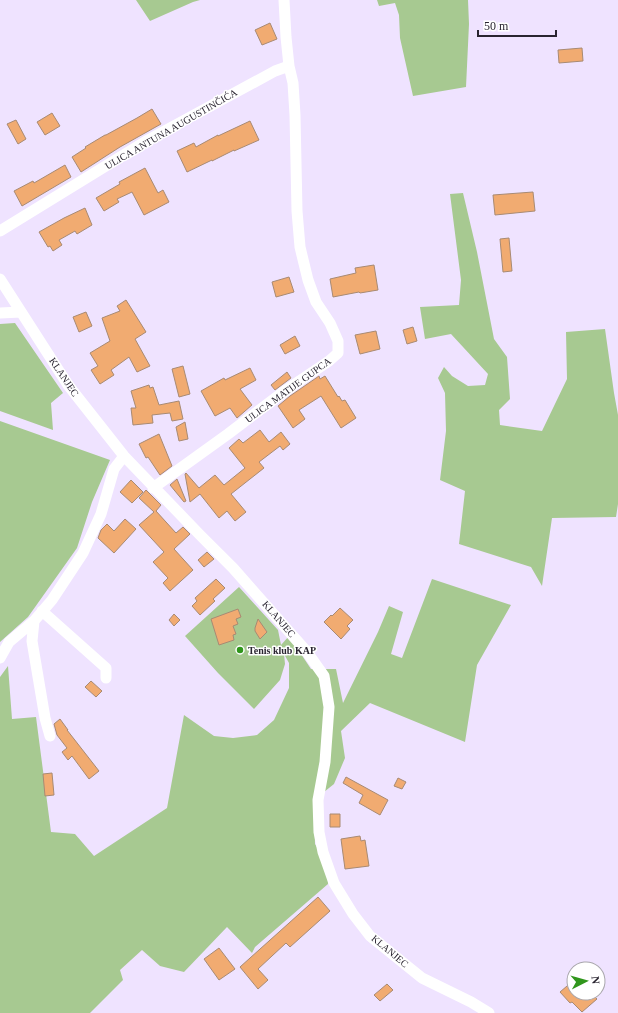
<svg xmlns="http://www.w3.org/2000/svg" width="618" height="1013" font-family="Georgia,serif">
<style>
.green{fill:#a7c991}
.building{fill:#f1ab71;stroke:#a88a73}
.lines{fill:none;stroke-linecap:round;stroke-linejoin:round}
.minor{stroke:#fff;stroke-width:11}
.poi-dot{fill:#30961c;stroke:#fff;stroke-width:1.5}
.labels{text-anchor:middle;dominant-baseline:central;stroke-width:3;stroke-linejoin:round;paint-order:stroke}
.street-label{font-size:10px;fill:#292430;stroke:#fff}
.poi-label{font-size:10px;font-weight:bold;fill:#292430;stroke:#fff;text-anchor:start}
</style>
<rect width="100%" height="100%" fill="#efe3ff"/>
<path class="green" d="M 136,0 L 200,0 L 193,2 L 150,21 Z
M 377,0 L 468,0 L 469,24 L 466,87 L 413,96 L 400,38 L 399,15 L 395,3 L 379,6 Z
M 463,193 L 477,252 L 494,339 L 507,357 L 510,399 L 499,410 L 500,425 L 542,431 L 567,379 L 566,332 L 605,329 L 614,393 L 618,415 L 618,504 L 616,517 L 552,518 L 542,586 L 531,567 L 459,544 L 465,491 L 440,480 L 446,431 L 445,393 L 438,378 L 444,367 L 452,376 L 468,386 L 485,385 L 488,374 L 451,334 L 425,339 L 420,307 L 459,305 L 461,280 L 450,194 Z
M 15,323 L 63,393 L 51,403 L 53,430 L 0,411 L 0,324 Z
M 0,421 L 110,460 L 92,502 L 77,548 L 28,617 L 0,642 Z
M 432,579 L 511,605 L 477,665 L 465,742 L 370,703 L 341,731 L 345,758 L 334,784 L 314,800 L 315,844 L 327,865 L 328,884 L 255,947 L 252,953 L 227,927 L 184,972 L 160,966 L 142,950 L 120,970 L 123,980 L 90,1013 L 0,1013 L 0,677 L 8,666 L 12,719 L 36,717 L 51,832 L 75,834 L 94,856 L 167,808 L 184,715 L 214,736 L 233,738 L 257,735 L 274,720 L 289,688 L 289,663 L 284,654 L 285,664 L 280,680 L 254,709 L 218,673 L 185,636 L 239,587 L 278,630 L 281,645 L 289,636 L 311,669 L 336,669 L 343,703 L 378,632 L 389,606 L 403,612 L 391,654 L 402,658 Z"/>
<path class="building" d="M 270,23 L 277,39 L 262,45 L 255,30 Z
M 582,48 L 583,61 L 559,63 L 558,50 Z
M 152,109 L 161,124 L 120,147 L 81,172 L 72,157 L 86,148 L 85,147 L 105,135 L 106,135 L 137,118 Z
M 52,113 L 60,126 L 45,135 L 37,122 Z
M 16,120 L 26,139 L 18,144 L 7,124 Z
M 250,121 L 259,140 L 234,151 L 234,150 L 212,161 L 212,160 L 187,172 L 177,151 L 194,143 L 196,147 L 218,135 L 218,136 Z
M 65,165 L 71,177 L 22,206 L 14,191 L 33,181 L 34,183 Z
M 145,168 L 158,193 L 163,190 L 169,202 L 144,215 L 132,192 L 117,199 L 119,202 L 104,211 L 96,198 L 120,184 L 119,182 Z
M 533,192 L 535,211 L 495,215 L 493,195 Z
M 85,208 L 92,225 L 77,234 L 75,231 L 59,240 L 62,245 L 53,251 L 50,246 L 48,247 L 39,232 L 64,218 Z
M 509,238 L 512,271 L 503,272 L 500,239 Z
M 374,265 L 378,290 L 360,293 L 359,292 L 333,297 L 330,279 L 356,273 L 355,268 Z
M 289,277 L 294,292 L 276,297 L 272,282 Z
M 126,300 L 146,332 L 135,339 L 150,366 L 137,372 L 129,357 L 111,370 L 114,375 L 100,384 L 91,370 L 98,366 L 90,353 L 110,341 L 102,318 L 120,311 L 117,306 Z
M 86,312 L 92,326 L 79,332 L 73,317 Z
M 413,327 L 417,341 L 407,344 L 403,330 Z
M 376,331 L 380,349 L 360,354 L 355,335 Z
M 295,336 L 300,346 L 285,354 L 280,345 Z
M 183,366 L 190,394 L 179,397 L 172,369 Z
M 250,368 L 256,380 L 240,389 L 252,405 L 237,418 L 230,408 L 215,416 L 201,391 L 224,378 L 225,380 Z
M 287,372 L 291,378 L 275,390 L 271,385 Z
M 319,376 L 320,379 L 325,376 L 338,397 L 339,396 L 342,401 L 345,400 L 356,418 L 341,428 L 321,396 L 299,410 L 305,419 L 293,428 L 278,406 L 290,396 Z
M 149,385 L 150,388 L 153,387 L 159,405 L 179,401 L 183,419 L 172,421 L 170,413 L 152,415 L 153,423 L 133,425 L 131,408 L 136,408 L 131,391 Z
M 185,422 L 188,439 L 179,441 L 176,427 Z
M 260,430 L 269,442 L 281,432 L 290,444 L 283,450 L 280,446 L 259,462 L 264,468 L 231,494 L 246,512 L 235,521 L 227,511 L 219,518 L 200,494 L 190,502 L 185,474 L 186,473 L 199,488 L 215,475 L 224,485 L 245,468 L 229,448 L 239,439 L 243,443 Z
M 159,434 L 172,466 L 160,475 L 148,457 L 146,458 L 139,444 Z
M 177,479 L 186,501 L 184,502 L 170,485 Z
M 131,480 L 143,492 L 132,503 L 120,492 Z
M 146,490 L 161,505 L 156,511 L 176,533 L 183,527 L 190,534 L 174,549 L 193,570 L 170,591 L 163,583 L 168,578 L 153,562 L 164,552 L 139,525 L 154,512 L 139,498 Z
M 125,519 L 136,529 L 114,553 L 98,538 L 101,530 L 107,524 L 114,531 Z
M 207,552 L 214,559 L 204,567 L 198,560 Z
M 216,579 L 225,588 L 213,599 L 215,601 L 200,615 L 192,606 L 197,601 L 195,598 Z
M 340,608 L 353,620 L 347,626 L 350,629 L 341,639 L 324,622 L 331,615 L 332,616 Z
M 238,609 L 241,617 L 236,619 L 238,624 L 233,626 L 236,634 L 233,635 L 234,640 L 219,645 L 211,619 Z
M 174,614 L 180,620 L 174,626 L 169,620 Z
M 258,619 L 267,632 L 260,639 L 255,631 L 255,628 Z
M 91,681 L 102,691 L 96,697 L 85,687 Z
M 60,719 L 68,730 L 67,730 L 99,771 L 89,779 L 72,756 L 68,760 L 62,752 L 67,748 L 57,735 L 54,724 Z
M 52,773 L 54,795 L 45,796 L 43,774 Z
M 346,777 L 388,800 L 380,815 L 359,803 L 363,795 L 343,783 Z
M 398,778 L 406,782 L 402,789 L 394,786 Z
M 330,814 L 340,814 L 340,827 L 330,827 Z
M 360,836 L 361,841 L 365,840 L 369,866 L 345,869 L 341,839 Z
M 318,897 L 330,911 L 290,947 L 286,943 L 258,969 L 268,980 L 258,989 L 240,967 Z
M 219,948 L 235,969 L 219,980 L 204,959 Z
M 574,980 L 574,993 L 591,993 L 597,999 L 582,1012 L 572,1002 L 570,1003 L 560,992 Z
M 387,984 L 393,990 L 380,1001 L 374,995 Z"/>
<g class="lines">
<path class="minor" d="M 0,231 L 148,140 L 275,71 L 289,66
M 0,279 L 68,385 L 124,456 L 200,535 L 233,568 L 307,652 L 324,676 L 329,707 L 325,762 L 318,800 L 319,832 L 323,852 L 334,883 L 353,914 L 370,936 L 422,978 L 471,1002 L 489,1013
M 0,313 L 21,312
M 153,488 L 228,434 L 286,390 L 329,361 L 338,353 L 338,341 L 330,323 L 316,302 L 308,280 L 300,247 L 297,211 L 295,115 L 293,83 L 289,66 L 286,37 L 284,0
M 42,611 L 106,668 L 106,678
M 0,658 L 9,642 L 34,621
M 50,736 L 45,718 L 32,641 L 34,621 L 52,600 L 83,553 L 101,514 L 114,469 L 124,456"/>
</g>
<circle class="poi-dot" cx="240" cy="650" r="4"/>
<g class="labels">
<g class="street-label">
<text transform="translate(171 129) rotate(-30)">ULICA ANTUNA AUGUSTINČIĆA</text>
<text transform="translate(64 377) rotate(56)">KLANJEC</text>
<text transform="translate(288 390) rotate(-36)">ULICA MATIJE GUPCA</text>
<text transform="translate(279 619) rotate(49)">KLANJEC</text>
<text transform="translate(390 951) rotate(40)">KLANJEC</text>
</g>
<g class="poi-label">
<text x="248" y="650">Tenis klub KAP</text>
</g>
</g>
<g transform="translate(586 981) rotate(84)"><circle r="19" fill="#ffffff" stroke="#a9a7ac"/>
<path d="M0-3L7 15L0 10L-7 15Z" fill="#30961c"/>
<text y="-6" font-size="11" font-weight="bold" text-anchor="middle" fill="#292430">N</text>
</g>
<path d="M478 30v6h78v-6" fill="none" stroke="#292430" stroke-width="2"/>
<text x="484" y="30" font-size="12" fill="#292430" stroke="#ffffff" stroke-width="3" paint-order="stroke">50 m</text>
</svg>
